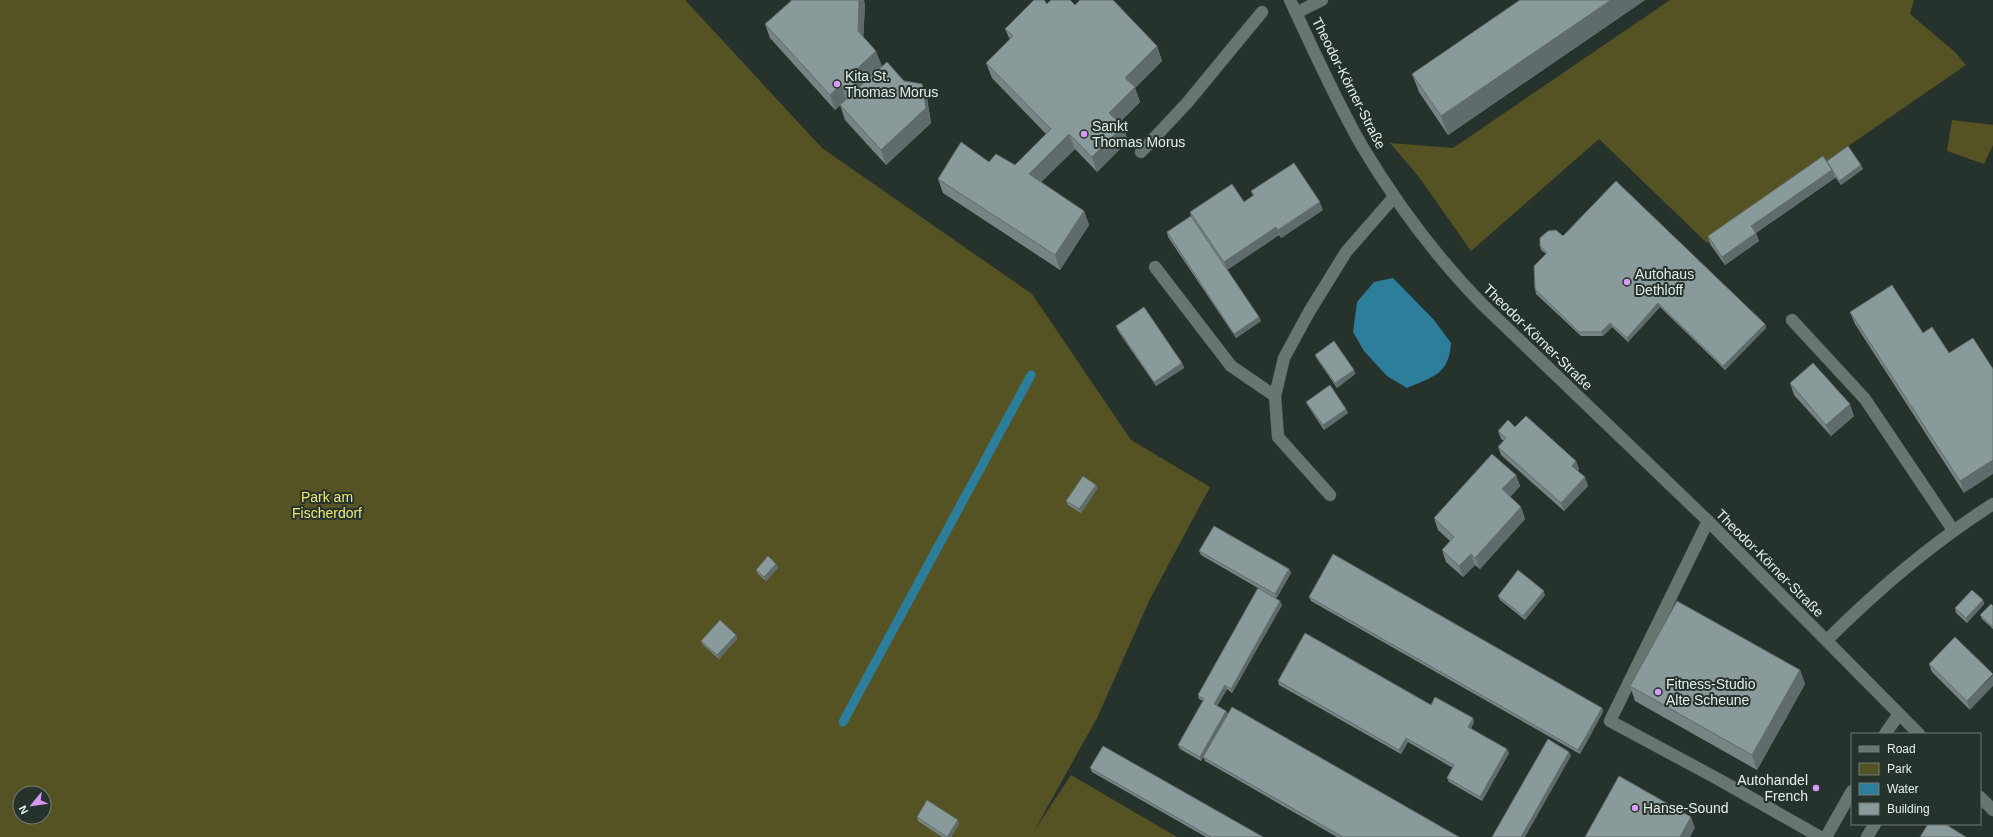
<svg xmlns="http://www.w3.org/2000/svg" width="1993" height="837" viewBox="0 0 1993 837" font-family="Arial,sans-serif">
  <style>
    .green { fill: #555224; fill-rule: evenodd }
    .water { fill: #2c7e9b }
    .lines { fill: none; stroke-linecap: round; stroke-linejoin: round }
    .stream { stroke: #2c7e9b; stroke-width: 9 }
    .lane-casing { stroke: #424d48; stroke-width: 13 }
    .street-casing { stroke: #424d48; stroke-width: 13 }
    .lane { stroke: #687670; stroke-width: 12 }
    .street { stroke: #687670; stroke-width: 12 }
    .wall { fill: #768484 }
    .shaded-wall { fill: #606c6c }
    .building { fill: #899a9a; stroke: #606c6c }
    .poi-dot { fill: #d99af7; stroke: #26322c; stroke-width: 1.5 }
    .labels { text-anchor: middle; stroke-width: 4; stroke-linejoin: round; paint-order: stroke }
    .poi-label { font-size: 14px; fill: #e6eeea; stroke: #26322c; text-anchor: start }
    .street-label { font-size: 14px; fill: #e6eeea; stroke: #26322c }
    .park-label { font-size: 14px; fill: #f0ea73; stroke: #26322c }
  </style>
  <rect width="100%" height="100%" fill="#26322c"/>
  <g class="green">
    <path d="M0,0H685L822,148L1032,294L1131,440L1210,487L1149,601L1097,718L1034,831L1071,775L1177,837H0ZM20,793H44V817H20Z"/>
    <polygon points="1670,0 1914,0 1910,14 1955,52 1966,65 1707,243 1599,139 1471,251 1419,177 1390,143 1453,148"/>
    <polygon points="1952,120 1993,125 1993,145 1984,164 1947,151"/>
  </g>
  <path class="water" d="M1393,278L1434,320L1451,343C1449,375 1432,377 1407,388L1387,376L1364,351L1353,332L1357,302L1374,282Z"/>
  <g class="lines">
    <polyline class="stream" points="843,722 1031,375"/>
    <defs>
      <g id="lane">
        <polyline points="1141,152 1187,103 1262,12"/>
        <polyline points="1155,267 1231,366 1275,396"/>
        <polyline points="1792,320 1865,399 1953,530"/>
        <polyline points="1330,495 1278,437 1275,396 1284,358 1309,312 1346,252 1394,197"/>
        <polyline points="1708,521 1610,721 1718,779 1820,837"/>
        <polyline points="1885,734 1899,714"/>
        <polyline points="1826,837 1852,791"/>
        <polyline points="1867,837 1875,824"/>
      </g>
      <g id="street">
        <path d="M1290,0C1313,49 1335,99 1362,146C1396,203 1437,258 1483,305L1708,521L1919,734"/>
        <polyline points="1296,13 1322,0"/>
        <path d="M1827,640C1878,589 1932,543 1993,504"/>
        <polyline points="1980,797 1993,810"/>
      </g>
    </defs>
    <use href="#lane" class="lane-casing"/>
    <use href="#street" class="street-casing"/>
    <use href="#lane" class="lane"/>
    <use href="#street" class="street"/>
  </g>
  <g class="wall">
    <polygon points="1520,0 1645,0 1448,135 1419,92 1412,74"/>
    <polygon points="865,4 863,38 882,66 858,88 904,81 922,84 927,98 931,123 886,165 845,120 840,105 847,99 835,110 770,38 765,24"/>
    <polygon points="1047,4 1075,5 1157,46 1162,61 1135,88 1140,102 1119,123 1123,126 1128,141 1097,172 1075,149 1041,182 1084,211 1089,225 1060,270 943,193 938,179 989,162 1015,165 1046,134 992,78 986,63 1010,40 1005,29"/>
    <polygon points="1827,161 1861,165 1863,169 1841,185 1835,177 1835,178 1756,233 1759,241 1725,265 1710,244 1708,236"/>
    <polygon points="1251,191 1323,210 1281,238 1279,235 1227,270 1259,317 1261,321 1236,338 1168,237 1167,232 1191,216 1190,212 1244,202 1253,196"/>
    <polygon points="1563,236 1765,324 1766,328 1725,370 1660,307 1628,342 1612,327 1603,336 1581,336 1536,294 1535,289 1546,254 1541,250 1540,246"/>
    <polygon points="1850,312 1923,333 1949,353 1964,493 1855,324"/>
    <polygon points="1116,326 1182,363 1184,368 1156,386 1118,331"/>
    <polygon points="1315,355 1354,370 1355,374 1337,388 1317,359"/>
    <polygon points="1790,383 1854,416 1831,436 1794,395"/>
    <polygon points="1306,402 1346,409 1348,413 1324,430 1308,406"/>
    <polygon points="1515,427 1576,461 1579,469 1577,471 1588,486 1564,511 1501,455 1498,447 1504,441 1501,439 1498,431"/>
    <polygon points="1516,475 1520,486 1510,497 1521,507 1525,519 1480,569 1475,565 1463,577 1446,562 1442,550 1450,541 1438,530 1434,518"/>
    <polygon points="1096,485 1097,489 1081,513 1068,505 1066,501"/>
    <polygon points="1199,551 1289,569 1291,573 1276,599 1282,605 1232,693 1227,689 1217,706 1226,711 1228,714 1459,837 1337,837 1205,761 1203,757 1201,761 1180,749 1178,745 1203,701 1199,699 1198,695 1258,588 1201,555"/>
    <polygon points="776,564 778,568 766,581 758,574 756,570"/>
    <polygon points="1545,595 1525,620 1500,600 1498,596"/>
    <polygon points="1309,597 1602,708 1603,712 1580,754 1311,601"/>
    <polygon points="1983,600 1984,604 1967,623 1956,613 1955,608"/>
    <polygon points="1993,606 1993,629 1982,619 1980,615"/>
    <polygon points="736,635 737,639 719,659 703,645 701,641"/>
    <polygon points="1955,637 1970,710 1932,672 1929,664"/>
    <polygon points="1800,670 1805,684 1757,770 1635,701 1630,686"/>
    <polygon points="1278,681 1431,705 1473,718 1474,722 1471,728 1509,753 1482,801 1449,782 1447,778 1453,768 1408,742 1401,754 1279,685"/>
    <polygon points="1090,768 1263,837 1206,837 1092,772"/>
    <polygon points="917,817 959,824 951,837 942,837 918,821"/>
  </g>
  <g class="shaded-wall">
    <polygon points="859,0 864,0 865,4 863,46 858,31"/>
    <polygon points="1611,0 1645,0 1448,135 1441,116"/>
    <polygon points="1157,46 1162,61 1135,88 1140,102 1115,127 1109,113 1125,78"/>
    <polygon points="876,51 882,66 853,92 848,77"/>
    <polygon points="841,84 846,99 835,110 830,95"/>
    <polygon points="922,84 927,98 931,123 886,165 881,150"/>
    <polygon points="1123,126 1128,141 1097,172 1092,157"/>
    <polygon points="1069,134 1075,149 1034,189 1029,174"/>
    <polygon points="1861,165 1863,169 1841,185 1839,181"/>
    <polygon points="1832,170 1835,178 1754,234 1751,226"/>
    <polygon points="1320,202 1323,210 1281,238 1278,230"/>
    <polygon points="1084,211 1089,225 1060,270 1055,255"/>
    <polygon points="1276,227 1279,235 1227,270 1224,262"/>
    <polygon points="1756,233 1759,241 1725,265 1722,257"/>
    <polygon points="1658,303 1660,307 1628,342 1627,338"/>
    <polygon points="1259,317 1261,321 1236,338 1234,334"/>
    <polygon points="1610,323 1612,327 1603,336 1601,332"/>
    <polygon points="1765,324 1766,328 1725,370 1723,366"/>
    <polygon points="1182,363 1184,368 1156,386 1154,382"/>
    <polygon points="1354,370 1355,374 1337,388 1335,383"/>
    <polygon points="1850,404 1854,416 1831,436 1826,425"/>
    <polygon points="1346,409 1348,413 1324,430 1323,425"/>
    <polygon points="1993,460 1993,474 1964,493 1960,481"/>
    <polygon points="1576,461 1579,469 1575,474 1572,466"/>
    <polygon points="1516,475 1520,486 1506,501 1502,489"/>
    <polygon points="1585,477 1588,486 1564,511 1561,503"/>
    <polygon points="1096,485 1097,489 1081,513 1079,509"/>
    <polygon points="1521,507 1525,519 1480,569 1475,558"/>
    <polygon points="1471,554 1475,565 1463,577 1459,566"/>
    <polygon points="776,564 778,568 766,581 764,577"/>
    <polygon points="1289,569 1291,573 1276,599 1275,594"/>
    <polygon points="1544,591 1545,595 1525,620 1523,616"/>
    <polygon points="1983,600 1984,604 1967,623 1966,618"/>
    <polygon points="1280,601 1282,605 1232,693 1231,689"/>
    <polygon points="736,635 737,639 719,659 717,655"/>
    <polygon points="1800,670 1805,684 1757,770 1752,755"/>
    <polygon points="1993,675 1993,686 1970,710 1967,701"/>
    <polygon points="1225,685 1227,689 1216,708 1214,704"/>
    <polygon points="1602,708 1603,712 1580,754 1578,750"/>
    <polygon points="1226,711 1228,715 1201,761 1200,757"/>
    <polygon points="1473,718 1474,722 1470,731 1468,727"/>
    <polygon points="1406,738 1408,742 1401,754 1399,750"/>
    <polygon points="1507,749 1509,753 1482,801 1480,797"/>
    <polygon points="1569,752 1571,756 1525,837 1521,837"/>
    <polygon points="1691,817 1695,828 1690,837 1680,837"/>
    <polygon points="958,820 959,824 951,837 947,837"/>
  </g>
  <g class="building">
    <polygon points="791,0 859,0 858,31 876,51 848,77 858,88 887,62 904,81 922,84 926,108 881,150 840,105 851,95 841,84 830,95 765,24 791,1"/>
    <polygon points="1034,0 1044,0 1047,4 1051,0 1070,0 1075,5 1080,0 1113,0 1157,46 1125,78 1135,87 1109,113 1123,126 1092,157 1069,134 1029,174 1084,211 1055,255 938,179 961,142 989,162 996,154 1015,165 1051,129 986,63 1013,36 1005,29"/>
    <polygon points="1520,0 1611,0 1441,116 1412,74"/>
    <polygon points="1848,146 1861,165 1839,181 1827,161"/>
    <polygon points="1823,156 1832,170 1751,226 1756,233 1722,257 1708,236"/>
    <polygon points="1294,163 1320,202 1278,230 1276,227 1224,262 1190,212 1232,184 1244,202 1254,195 1251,191"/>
    <polygon points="1616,181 1765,324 1723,366 1658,303 1627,338 1610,323 1601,332 1579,332 1535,289 1534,266 1547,253 1540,246 1540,238 1548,231 1556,230 1563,236"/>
    <polygon points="1191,216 1259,317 1234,334 1167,232"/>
    <polygon points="1892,285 1923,333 1932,327 1949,353 1973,338 1993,369 1993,460 1960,481 1850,312"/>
    <polygon points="1144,307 1182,363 1154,382 1116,326"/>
    <polygon points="1334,341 1354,370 1335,383 1315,355"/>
    <polygon points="1813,363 1850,404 1826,425 1790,383"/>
    <polygon points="1330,385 1346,409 1323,425 1306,402"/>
    <polygon points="1526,416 1576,461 1572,466 1585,477 1561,503 1498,447 1506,438 1498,431 1508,420 1515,427"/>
    <polygon points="1492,454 1516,475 1502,489 1521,507 1475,558 1471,554 1459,566 1442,550 1454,537 1434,518"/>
    <polygon points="1083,476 1096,485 1079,509 1066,501"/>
    <polygon points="1214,526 1289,569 1275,594 1199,551"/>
    <polygon points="1333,554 1602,708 1578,750 1309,597"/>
    <polygon points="768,556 776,564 764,577 756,570"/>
    <polygon points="1518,570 1544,591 1523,616 1498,596"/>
    <polygon points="1258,588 1280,601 1231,689 1225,685 1214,704 1226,711 1200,757 1178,745 1204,699 1198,695"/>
    <polygon points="1972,590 1983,600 1966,618 1955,608"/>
    <polygon points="1677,601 1800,670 1752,755 1630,686"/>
    <polygon points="1991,604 1993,606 1993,627 1980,615"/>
    <polygon points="720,620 736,635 717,655 701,641"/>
    <polygon points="1305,633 1431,705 1435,697 1473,718 1468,727 1507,749 1480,797 1447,778 1454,765 1406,738 1399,750 1278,681"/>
    <polygon points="1955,637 1993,674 1967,701 1929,664"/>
    <polygon points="1232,707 1459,837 1343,837 1203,757"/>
    <polygon points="1548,739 1569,752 1521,837 1492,837"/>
    <polygon points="1103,746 1263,837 1211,837 1090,768"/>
    <polygon points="1619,776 1691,817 1680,837 1585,837"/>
    <polygon points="927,800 958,820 947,837 917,817"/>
    <polygon points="1928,824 1945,824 1966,837 1920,837"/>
  </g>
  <g class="poi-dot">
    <circle cx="837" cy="84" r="4"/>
    <circle cx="1084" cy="134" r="4"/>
    <circle cx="1627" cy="282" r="4"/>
    <circle cx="1658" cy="692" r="4"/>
    <circle cx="1816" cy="788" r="4"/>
    <circle cx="1635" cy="808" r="4"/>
  </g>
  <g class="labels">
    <g class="poi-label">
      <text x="845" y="81">Kita St.<tspan x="845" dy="16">Thomas Morus</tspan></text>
      <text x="1092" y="131">Sankt<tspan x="1092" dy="16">Thomas Morus</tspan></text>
      <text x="1635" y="279">Autohaus<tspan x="1635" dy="16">Dethloff</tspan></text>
      <text x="1666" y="689">Fitness-Studio<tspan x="1666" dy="16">Alte Scheune</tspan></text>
      <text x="1808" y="785" text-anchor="end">Autohandel<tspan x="1808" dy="16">French</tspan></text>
      <text x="1643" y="813">Hanse-Sound</text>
    </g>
    <g class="street-label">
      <text transform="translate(1349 83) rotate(63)" y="5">Theodor-Körner-Straße</text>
      <text transform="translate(1538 337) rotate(44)" y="5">Theodor-Körner-Straße</text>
      <text transform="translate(1770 563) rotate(45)" y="5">Theodor-Körner-Straße</text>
    </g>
    <g class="park-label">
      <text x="327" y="502">Park am<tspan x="327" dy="16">Fischerdorf</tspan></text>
    </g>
  </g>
  <rect x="1851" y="733" width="130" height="92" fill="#26322c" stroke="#737d78"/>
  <rect x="1859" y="746" width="20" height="6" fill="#687670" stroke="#737d78"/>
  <text x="1887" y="753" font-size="12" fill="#e6eeea">Road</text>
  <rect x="1859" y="763" width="20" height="12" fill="#555224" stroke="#737d78"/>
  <text x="1887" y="773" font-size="12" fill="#e6eeea">Park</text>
  <rect x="1859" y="783" width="20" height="12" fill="#2c7e9b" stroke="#737d78"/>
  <text x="1887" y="793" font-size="12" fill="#e6eeea">Water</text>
  <rect x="1859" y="803" width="20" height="12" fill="#899a9a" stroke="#737d78"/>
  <text x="1887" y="813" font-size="12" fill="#e6eeea">Building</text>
  <g transform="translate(32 805) rotate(241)"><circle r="19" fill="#26322c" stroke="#737d78"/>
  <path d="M0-3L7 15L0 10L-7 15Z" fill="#d99af7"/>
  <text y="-6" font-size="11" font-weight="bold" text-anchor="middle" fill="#e6eeea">N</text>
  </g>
</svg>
